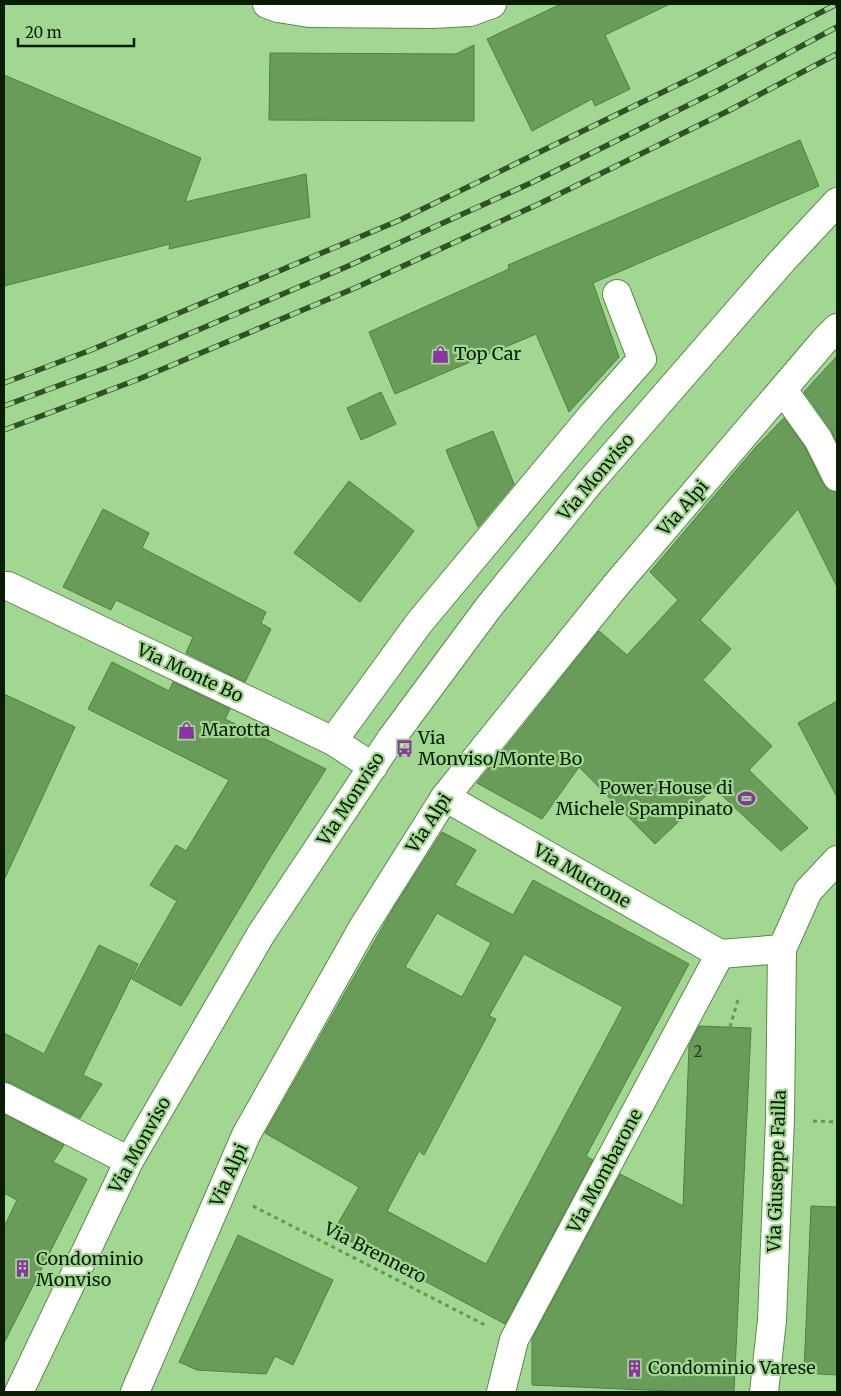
<svg xmlns="http://www.w3.org/2000/svg" width="841" height="1396" viewBox="0 0 841 1396" font-family="Merriweather,serif">
  <style>
    .building { fill: #6a9c59; stroke: #4f803e; fill-rule: evenodd }
    .lines { fill: none; stroke-linecap: round; stroke-linejoin: round }
    .minor-casing { stroke: #598b49; stroke-width: 30 }
    .path { stroke: #69925c; stroke-width: 3; stroke-dasharray: 4 4; stroke-linecap: butt }
    .minor { stroke: #fff; stroke-width: 28 }
    .rail-casing { stroke: #324f29; stroke-width: 5.5 }
    .rail { stroke: #a2d791; stroke-width: 4; stroke-dasharray: 11; stroke-linecap: butt }
    .labels { text-anchor: middle; stroke-width: 4.5; stroke-linejoin: round; paint-order: stroke }
    .number-label { font-size: 15px; fill: #213d18 }
    .poi-label { font-size: 18px; fill: #091d03; stroke: #a2d791; text-anchor: start }
    .street-label { font-size: 18px; fill: #091d03; stroke: #a2d791 }
  </style>
  <rect width="100%" height="100%" fill="#a2d791"/>
  <g class="building">
    <polygon points="561,4 670,4 605,35 630,89 595,106 592,99 532,131 487,39"/>
    <polygon points="474,45 474,121 269,120 270,53 456,54"/>
    <polygon points="4,75 201,158 185,202 306,174 310,217 169,249 170,244 4,286"/>
    <polygon points="800,140 819,186 593,283 619,357 569,412 536,334 395,394 369,332 509,269 508,265"/>
    <polygon points="837,356 837,443 831,430 804,392"/>
    <polygon points="381,392 396,424 361,440 347,408"/>
    <polygon points="784,418 805,447 823,484 829,490 837,492 837,587 798,509 700,620 731,649 703,680 772,746 749,770 808,828 781,851 714,788 655,844 579,767 542,819 477,783 599,631 627,655 678,600 650,572 755,448"/>
    <polygon points="493,431 514,484 478,527 446,450"/>
    <polygon points="349,481 414,531 360,602 294,553"/>
    <polygon points="103,509 149,533 142,548 266,612 261,623 271,629 245,682 186,653 193,637 116,600 111,610 63,587"/>
    <polygon points="112,662 169,691 173,682 230,709 225,719 326,769 269,859 181,1006 132,979 177,901 150,885 176,845 186,851 229,780 88,709"/>
    <polygon points="4,694 75,727 4,880"/>
    <polygon points="837,701 837,797 798,723"/>
    <path d="M442,832L476,850L455,885L513,915L533,880L689,964L586,1156L593,1160L505,1324L333,1232L359,1187L265,1133L393,909ZM437,913L491,943L462,997L405,967ZM524,954L623,1007L486,1264L387,1211L419,1151L424,1155L496,1019L489,1016Z"/>
    <polygon points="99,945 138,964 83,1075 102,1084 80,1118 11,1083 4,1081 4,1033 44,1054"/>
    <polygon points="699,1026 751,1028 734,1392 691,1392 532,1385 532,1339 620,1174 683,1206 689,1046"/>
    <polygon points="4,1114 64,1145 53,1162 87,1179 4,1343 4,1227 17,1200 4,1193"/>
    <polygon points="811,1206 837,1207 837,1375 804,1373"/>
    <polygon points="238,1235 333,1280 293,1365 275,1356 266,1374 197,1370 179,1362"/>
  </g>
  <g class="lines">
    <defs>
      <g id="minor">
        <polyline points="267,4 278,8 309,13 432,14 470,12 492,4"/>
        <polyline points="783,390 818,439 837,477"/>
        <polyline points="4,586 8,586 333,741 373,767"/>
        <polyline points="333,741 419,623 594,413 642,359 617,294"/>
        <polyline points="445,797 720,954"/>
        <polyline points="720,954 782,949"/>
        <polyline points="4,1097 129,1161"/>
        <polyline points="19,1392 129,1161 261,934 391,739 488,608 590,482 782,261 837,202"/>
        <polyline points="135,1392 246,1135 362,929 445,797 616,585 824,341 837,328"/>
        <polyline points="501,1392 514,1340 720,954"/>
        <polyline points="764,1392 772,1320 780,1119 782,949 808,891 837,860"/>
      </g>
    </defs>
    <use href="#minor" class="minor-casing"/>
    <g class="path">
      <polyline points="730,1027 739,996"/>
      <polyline points="813,1121 837,1122"/>
      <polyline points="253,1206 485,1325"/>
    </g>
    <use href="#minor" class="minor"/>
    <defs>
      <g id="rail">
        <polyline points="4,383 91,350 400,220 702,73 837,4"/>
        <polyline points="4,406 130,359 346,267 533,182 721,89 837,27"/>
        <polyline points="4,430 139,379 355,288 543,202 728,111 837,54"/>
      </g>
    </defs>
    <use href="#rail" class="rail-casing"/>
    <use href="#rail" class="rail"/>
  </g>
  <defs>
    <symbol id="shop-bare" viewBox="-9 -9 18 18"><path d="M-5-2.5h2.3a2.7 3.5 0 0 1 5.4 0H5L5.5 6h-11ZM-1.5-2.5h3a1.5 2.3 0 0 0-3 0Z" fill="#8b35a3" stroke="#a2d791" stroke-width="2.5" paint-order="stroke"/></symbol>
    <symbol id="bus-bare" viewBox="-9 -9 18 18"><path d="M-5-6H5V4H4V6H2V4H-2V6H-4V4H-5ZM-3.5-4V0h7V-4ZM-3.5 1.2v1.5H-2V1.2ZM2 1.2v1.5H3.5V1.2Z" fill="#8b35a3" stroke="#a2d791" stroke-width="2.5" paint-order="stroke"/></symbol>
    <symbol id="stadium-bare" viewBox="-9 -9 18 18"><path d="M0-5a6.5 5 0 1 0 0 10a6.5 5 0 1 0 0-10ZM-3.5-1.8h7v3.6h-7Z" fill="#8b35a3" stroke="#a2d791" stroke-width="2.5" paint-order="stroke"/></symbol>
    <symbol id="building-bare" viewBox="-9 -9 18 18"><path d="M-4-6H4V6H1V3H-1V6H-4ZM-2.5-4.3h1.7v1.8h-1.7ZM.8-4.3h1.7v1.8H.8ZM-2.5-1h1.7V.8h-1.7ZM.8-1h1.7V.8H.8Z" fill="#8b35a3" stroke="#a2d791" stroke-width="2.5" paint-order="stroke"/></symbol>
  </defs>
  <g fill-rule="evenodd">
    <use href="#shop-bare" x="428" y="342" width="25" height="25"/>
    <use href="#shop-bare" x="174" y="718" width="25" height="25"/>
    <use href="#bus-bare" x="392" y="736" width="25" height="25"/>
    <use href="#stadium-bare" x="734" y="786" width="25" height="25"/>
    <use href="#building-bare" x="10" y="1256" width="25" height="25"/>
    <use href="#building-bare" x="622" y="1356" width="25" height="25"/>
  </g>
  <g class="labels">
    <g class="number-label">
      <text x="698" y="1057">2</text>
    </g>
    <g class="poi-label">
      <text x="454" y="360">Top Car</text>
      <text x="201" y="736">Marotta</text>
      <text x="418" y="744">Via<tspan x="418" dy="21">Monviso/Monte Bo</tspan></text>
      <text x="733" y="794" text-anchor="end">Power House di<tspan x="733" dy="21">Michele Spampinato</tspan></text>
      <text x="36" y="1265">Condominio<tspan x="36" dy="21">Monviso</tspan></text>
      <text x="648" y="1374">Condominio Varese</text>
    </g>
    <g class="street-label">
      <text transform="translate(596 477) rotate(-50)" y="6">Via Monviso</text>
      <text transform="translate(683 508) rotate(-49)" y="6">Via Alpi</text>
      <text transform="translate(190 673) rotate(25)" y="6">Via Monte Bo</text>
      <text transform="translate(351 799) rotate(-57)" y="6">Via Monviso</text>
      <text transform="translate(429 823) rotate(-57)" y="6">Via Alpi</text>
      <text transform="translate(582 876) rotate(30)" y="6">Via Mucrone</text>
      <text transform="translate(140 1145) rotate(-61)" y="6">Via Monviso</text>
      <text transform="translate(605 1171) rotate(-62)" y="6">Via Mombarone</text>
      <text transform="translate(777 1171) rotate(-88)" y="6">Via Giuseppe Failla</text>
      <text transform="translate(229 1175) rotate(-66)" y="6">Via Alpi</text>
      <text transform="translate(375 1253) rotate(27)" y="6">Via Brennero</text>
    </g>
  </g>
  <rect width="841" height="1396" fill="none" stroke="#091d03" stroke-width="10"/>
  <path d="M18 38v8h116v-8" fill="none" stroke="#091d03" stroke-width="2.5"/>
  <text x="25" y="38" font-size="15" fill="#091d03" stroke="#a2d791" stroke-width="4" paint-order="stroke">20 m</text>
</svg>
